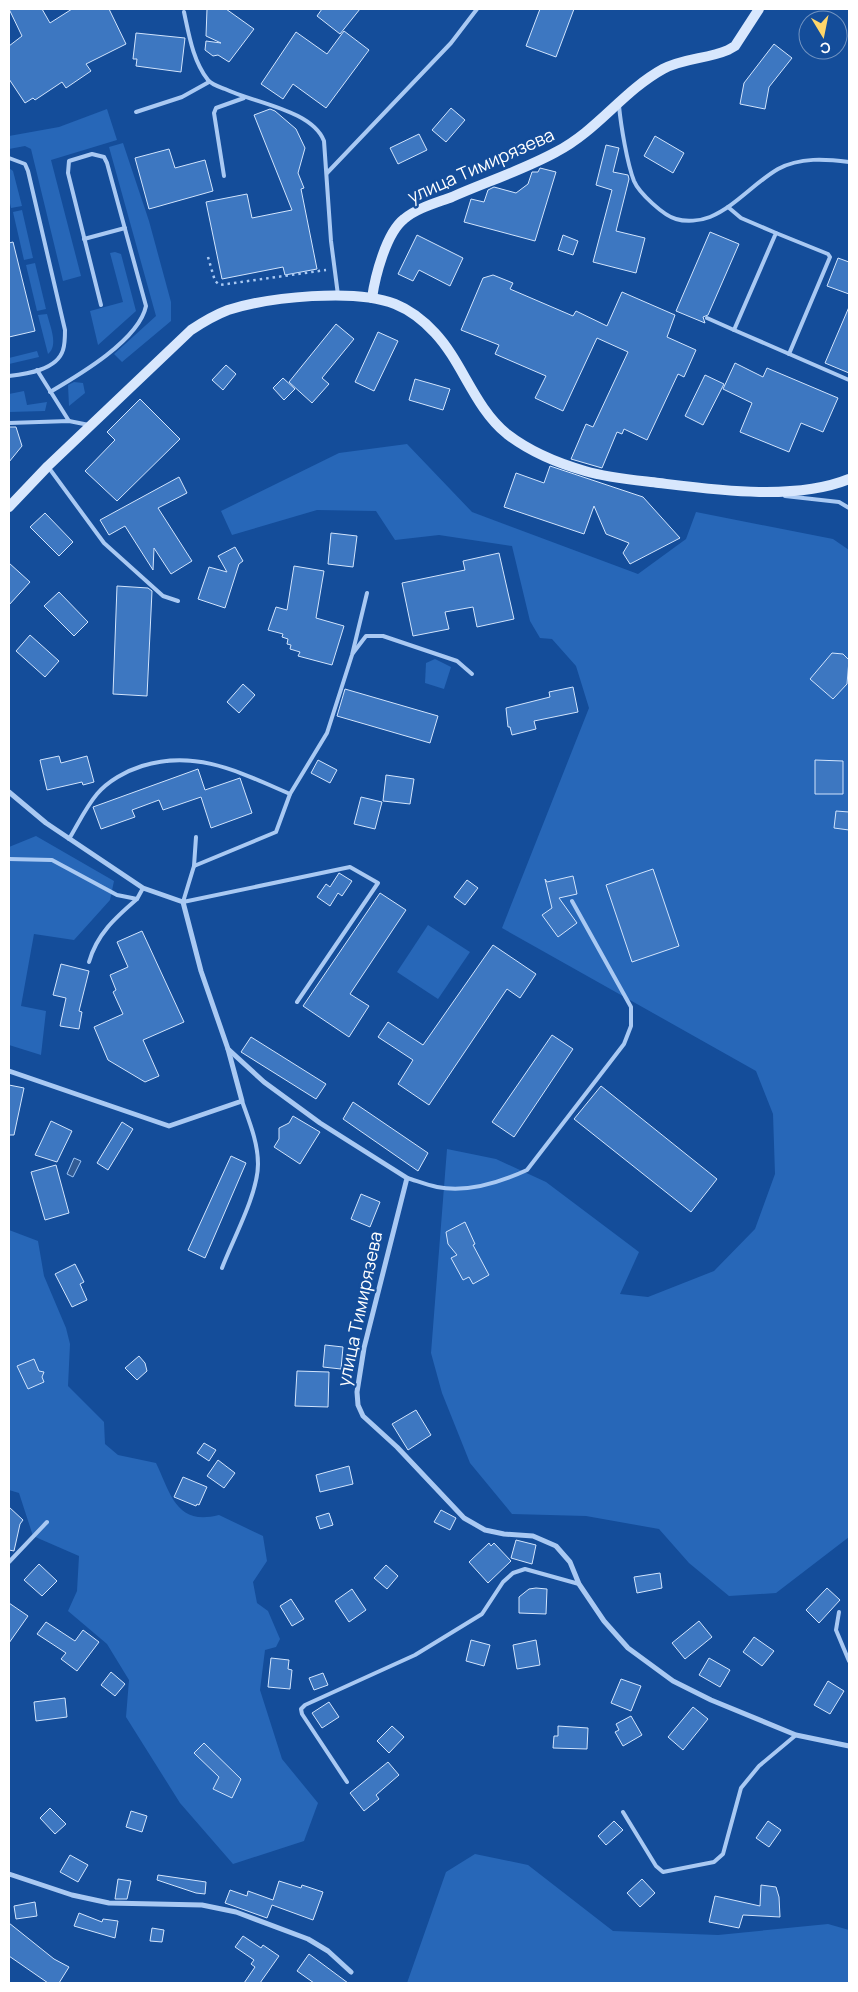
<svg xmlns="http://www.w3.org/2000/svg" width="858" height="1992" viewBox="0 0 858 1992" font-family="Manrope,sans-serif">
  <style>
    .green { fill: #2767b8 }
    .water { fill: #325b94; stroke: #9bc4f6 }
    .building { fill: #3d77c1; stroke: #d1e4fd }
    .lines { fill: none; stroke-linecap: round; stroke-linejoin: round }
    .path { stroke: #a9c9f3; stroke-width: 2.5; stroke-dasharray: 2.5 4; stroke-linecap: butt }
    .lane { stroke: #a9c9f3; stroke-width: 4 }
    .street { stroke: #a9c9f3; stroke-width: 5 }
    .secondary { stroke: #d8e7fd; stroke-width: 10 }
    .labels { text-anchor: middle; stroke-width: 4.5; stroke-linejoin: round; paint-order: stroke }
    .street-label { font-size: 18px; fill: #fff; stroke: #144d9a }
  </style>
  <rect width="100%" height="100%" fill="#144d9a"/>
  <g class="green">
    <polygon points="107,109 117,140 51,160 81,276 63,281 31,149 25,146 9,149 9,136 59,127"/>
    <polygon points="123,143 149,221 171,302 171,321 122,362 114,354 156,316 109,147"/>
    <polygon points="9,168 13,171 22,206 11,208 9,199"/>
    <polygon points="22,210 33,258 24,260 13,212"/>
    <polygon points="115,252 121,254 136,311 98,345 90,311 123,302 110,253"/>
    <polygon points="35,263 46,309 37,311 26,265"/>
    <path d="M47,314C50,326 59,346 48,354L38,315Z"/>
    <polygon points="37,351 39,357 9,364 9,358"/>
    <polygon points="74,382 83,383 85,393 69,406 68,385"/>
    <polygon points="24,391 27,405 47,402 45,411 9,412 9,394"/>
    <polygon points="407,444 472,512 638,574 686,539 696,512 833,539 849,550 849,1537 776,1593 729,1596 689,1563 659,1529 586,1516 512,1514 470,1463 442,1393 431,1353 447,1149 496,1159 546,1182 639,1252 620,1294 648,1297 714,1271 755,1229 775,1174 773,1114 756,1071 502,928 589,708 576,666 552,639 540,638 530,621 512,546 439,535 395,540 376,511 317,510 232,535 221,511 339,453"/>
    <polygon points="435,659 451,667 444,689 425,683 426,663"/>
    <polygon points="36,836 114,881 110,900 74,940 34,934 21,1006 46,1011 41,1055 9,1045 9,847"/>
    <polygon points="428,925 470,952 438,999 397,972"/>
    <path d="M9,1230L38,1241L44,1276L66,1328L70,1344L68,1386L104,1422L105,1444L118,1455L156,1463C171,1494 176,1526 219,1515L263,1536L267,1561L253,1582L257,1603L268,1611L280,1639L276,1647L265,1650L260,1690L282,1759L318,1803L304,1841L233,1864L180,1803L126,1717L129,1680L107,1644L68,1611L77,1591L79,1556L33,1536L19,1493L9,1490Z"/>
    <polygon points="475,1854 528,1865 613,1931 718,1935 828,1924 849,1930 849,1983 407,1983 446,1872"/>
  </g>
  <polygon class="water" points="74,1158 81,1161 73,1177 67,1174"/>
  <g class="building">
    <polygon points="9,9 42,9 50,23 72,9 109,9 126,44 86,64 91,71 66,88 62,82 35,100 33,98 25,103 9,79 9,46 22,36"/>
    <polygon points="207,9 226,9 254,29 229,62 218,55 213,56 205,50 206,41 221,43 206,36"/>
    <polygon points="322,9 360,9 340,34 317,16"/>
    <polygon points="540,9 574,9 556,57 526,46"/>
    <polygon points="344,31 369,50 326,108 293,84 283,99 261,84 296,32 327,54"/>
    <polygon points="136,33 185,38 181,72 136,66 137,59 133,59"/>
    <polygon points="774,44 792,58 769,87 765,109 740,104 744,83"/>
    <polygon points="451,108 465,120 446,142 432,130"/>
    <polygon points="270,109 275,111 296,129 305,148 298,173 304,188 301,189 317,269 285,275 283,267 222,279 206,202 247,194 252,218 292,210 254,115"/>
    <polygon points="419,134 427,150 398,164 390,148"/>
    <polygon points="655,136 684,153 673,173 644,156"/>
    <polygon points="606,145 619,148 613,172 628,175 629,179 616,231 645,238 636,273 593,262 612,190 596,185"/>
    <polygon points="169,149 175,168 205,160 213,191 149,209 135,158"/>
    <polygon points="540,168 556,172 535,241 464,222 471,199 484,202 488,190 494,187 516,193 528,184 532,172 538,172"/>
    <polygon points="710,232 739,244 708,315 703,317 705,323 676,311"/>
    <polygon points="417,235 463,258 450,286 419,270 413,281 398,274"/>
    <polygon points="563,235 578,241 573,255 558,250"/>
    <polygon points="13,242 35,331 9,337 9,243"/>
    <polygon points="838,258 849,262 849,294 827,286"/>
    <polygon points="493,275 513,283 510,289 573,316 576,311 607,326 622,292 675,315 667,337 696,350 684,377 678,374 647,440 624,429 622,434 617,432 602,468 571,459 586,424 593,427 628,352 597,338 563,411 535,398 546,376 495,354 499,345 461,330 483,278"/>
    <polygon points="849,307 849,373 825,363"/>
    <polygon points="336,324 354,339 322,378 329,384 312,403 289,382"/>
    <polygon points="378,332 398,341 374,391 355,382"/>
    <polygon points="735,363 763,377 767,368 838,398 823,432 801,423 789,452 740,432 752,403 723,389"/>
    <polygon points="226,365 236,374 223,390 212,380"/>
    <polygon points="705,375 724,384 703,425 685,416"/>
    <polygon points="283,378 295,389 284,400 273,388"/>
    <polygon points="415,379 450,389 443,410 409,400"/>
    <polygon points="140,399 180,439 117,501 85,471 115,440 107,432"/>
    <polygon points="9,427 16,427 22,446 9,462"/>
    <polygon points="550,466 643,497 680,538 630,564 623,553 629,543 606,534 594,506 584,534 504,507 516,473 544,483"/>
    <polygon points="179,477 187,493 158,508 192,561 171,574 154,548 153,570 125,526 109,535 100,520"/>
    <polygon points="45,513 73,542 59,556 30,527"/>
    <polygon points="331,533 357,536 353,567 328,564"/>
    <polygon points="235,547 243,561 239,564 225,608 198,599 209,567 227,572 218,556"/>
    <polygon points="499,553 514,619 477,627 473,607 445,612 449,629 413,636 402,583 465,570 463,561"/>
    <polygon points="9,563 30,582 9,605"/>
    <polygon points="294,566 324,571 316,618 344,626 332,665 298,656 300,652 290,649 291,645 287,644 288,639 282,637 283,634 268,630 276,607 287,610"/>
    <polygon points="117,586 148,588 152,591 147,696 113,694"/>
    <polygon points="59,592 88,622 74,636 44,606"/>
    <polygon points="30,635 59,661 45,677 16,651"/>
    <polygon points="832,653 843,654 849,660 847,684 833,699 810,679"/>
    <polygon points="243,684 255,695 239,713 227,702"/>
    <polygon points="573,687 578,712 534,721 536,729 512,735 510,727 508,727 506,708 550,697 549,692"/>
    <polygon points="345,689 438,716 430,743 337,716"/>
    <polygon points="59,756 61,763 87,756 94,782 83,785 82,782 47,790 40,760"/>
    <polygon points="318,760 337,770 330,783 311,773"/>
    <polygon points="815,760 843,761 843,794 815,794"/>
    <polygon points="198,769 205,790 240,778 252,813 211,828 201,797 163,810 159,800 132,810 135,817 101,829 93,807"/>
    <polygon points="386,775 414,779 410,804 383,801"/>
    <polygon points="361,797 382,802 375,829 354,824"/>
    <polygon points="836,811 849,812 849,830 834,828"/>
    <polygon points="653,869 679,946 632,962 606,885"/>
    <polygon points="339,873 352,881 342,896 338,893 330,906 317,897 326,884 330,887"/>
    <polygon points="573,876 577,894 559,898 577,923 558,937 542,915 552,908 545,879 547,882"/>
    <polygon points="467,880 478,888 465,905 454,897"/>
    <polygon points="380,893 406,910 350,994 369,1006 349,1037 303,1006"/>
    <polygon points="142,931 184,1022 143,1040 159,1076 145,1082 108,1060 94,1027 123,1014 113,992 116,990 110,975 128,967 117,942"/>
    <polygon points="493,945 536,974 520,998 507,989 429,1105 398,1084 413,1060 378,1037 388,1022 423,1045"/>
    <polygon points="61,964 89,971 79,1011 82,1012 79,1029 60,1026 66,998 53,995"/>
    <polygon points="552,1035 573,1049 514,1137 492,1122"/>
    <polygon points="251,1037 326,1084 316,1099 241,1052"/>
    <polygon points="9,1085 24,1088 14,1135 9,1135"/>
    <polygon points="601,1086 717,1179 691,1212 574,1119"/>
    <polygon points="353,1102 428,1153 418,1171 343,1119"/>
    <polygon points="293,1116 320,1132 300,1164 274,1147 279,1139 279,1128 289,1123"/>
    <polygon points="51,1121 72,1131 57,1162 35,1155"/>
    <polygon points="122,1122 133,1129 108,1170 97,1163"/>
    <polygon points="231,1156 246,1163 205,1258 188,1250"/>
    <polygon points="56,1165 69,1213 45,1220 31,1172"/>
    <polygon points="361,1194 380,1202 370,1227 351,1219"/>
    <polygon points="465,1222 475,1244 473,1245 489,1275 473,1284 469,1277 463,1280 451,1258 457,1255 448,1244 446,1232"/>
    <polygon points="75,1264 84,1282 80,1284 87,1300 72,1307 55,1274"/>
    <polygon points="325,1345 343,1347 341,1369 323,1367"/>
    <polygon points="139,1356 145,1363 147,1371 137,1380 125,1368"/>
    <polygon points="34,1359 39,1371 44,1372 42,1377 44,1382 28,1389 17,1366"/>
    <polygon points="297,1371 329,1372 328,1407 295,1406"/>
    <polygon points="416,1410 431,1435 408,1450 392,1424"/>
    <polygon points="204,1443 216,1450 209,1461 197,1453"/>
    <polygon points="218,1460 235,1473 224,1488 207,1476"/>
    <polygon points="349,1466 353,1484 320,1492 316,1475"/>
    <polygon points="183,1477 207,1487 199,1505 197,1504 196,1506 174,1497"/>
    <polygon points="9,1507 23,1520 20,1524 14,1551 9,1550"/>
    <polygon points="441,1510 456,1518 450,1530 434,1522"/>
    <polygon points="329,1513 333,1525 320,1529 316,1517"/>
    <polygon points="516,1540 536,1545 532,1564 511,1558"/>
    <polygon points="489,1543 491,1546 494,1543 511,1561 488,1583 469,1562"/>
    <polygon points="39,1564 57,1581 42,1596 24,1580"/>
    <polygon points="386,1565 398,1576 387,1589 374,1578"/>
    <polygon points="660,1573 662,1588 637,1593 634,1577"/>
    <polygon points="536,1588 547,1589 546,1614 519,1613 519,1597 529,1589"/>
    <polygon points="827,1588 840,1600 819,1623 806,1610"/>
    <polygon points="352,1589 366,1610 349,1622 335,1601"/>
    <polygon points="291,1599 304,1619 292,1626 280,1606"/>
    <polygon points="9,1603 28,1616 9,1643"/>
    <polygon points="699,1621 712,1637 685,1659 672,1643"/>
    <polygon points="46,1622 75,1641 83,1630 99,1642 77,1671 61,1659 66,1653 37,1634"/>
    <polygon points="754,1637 774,1651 762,1666 743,1652"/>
    <polygon points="471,1640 490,1645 484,1666 466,1661"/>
    <polygon points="536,1640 540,1665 517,1669 513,1645"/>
    <polygon points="271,1658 289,1660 288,1669 292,1670 290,1689 268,1687"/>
    <polygon points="709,1658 730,1670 720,1687 699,1675"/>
    <polygon points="111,1672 125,1684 115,1696 101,1685"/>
    <polygon points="323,1673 328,1685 314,1690 309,1678"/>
    <polygon points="621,1679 641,1686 631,1711 611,1703"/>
    <polygon points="828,1681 844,1691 830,1714 814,1705"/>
    <polygon points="65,1698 67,1717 36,1721 34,1702"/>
    <polygon points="329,1702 339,1717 322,1728 312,1713"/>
    <polygon points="693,1707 708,1719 683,1750 668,1737"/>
    <polygon points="631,1716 642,1735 623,1746 615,1732 619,1730 616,1724"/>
    <polygon points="392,1726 404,1737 389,1753 377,1741"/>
    <polygon points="558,1726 588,1728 587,1749 553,1748 554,1736 558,1736"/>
    <polygon points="204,1743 241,1779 232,1798 213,1789 219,1777 194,1753"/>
    <polygon points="388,1762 399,1775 376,1795 379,1799 364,1811 350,1793"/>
    <polygon points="50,1808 66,1824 55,1834 40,1818"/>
    <polygon points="131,1811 147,1816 142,1832 126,1827"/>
    <polygon points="614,1821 623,1830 606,1845 598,1836"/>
    <polygon points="768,1821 781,1830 769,1847 756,1838"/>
    <polygon points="70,1855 88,1865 78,1882 60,1872"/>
    <polygon points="158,1875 206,1882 205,1894 196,1893 157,1880"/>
    <polygon points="118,1879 131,1881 127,1899 115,1899"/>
    <polygon points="642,1879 655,1893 640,1907 627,1893"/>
    <polygon points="279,1881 301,1888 302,1885 323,1892 313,1920 272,1905 267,1918 225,1903 230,1890 247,1896 248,1891 273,1900"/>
    <polygon points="761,1885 776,1887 779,1897 780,1917 743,1915 739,1928 709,1922 715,1896 760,1906"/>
    <polygon points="35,1902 37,1916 16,1919 14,1906"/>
    <polygon points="79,1913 102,1922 103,1919 118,1921 115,1938 74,1926"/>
    <polygon points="9,1923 54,1959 69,1967 59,1983 48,1983 9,1956"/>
    <polygon points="152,1928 164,1930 162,1942 150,1941"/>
    <polygon points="243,1936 261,1948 263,1945 279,1956 260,1983 244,1983 255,1967 251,1964 254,1960 235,1947"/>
    <polygon points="309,1954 348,1983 314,1983 297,1971"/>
  </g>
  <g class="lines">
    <polyline class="path" points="208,257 215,281 220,285 326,270"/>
    <g class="lane">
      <path d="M184,12C189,35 193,61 208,80C212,85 220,87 225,89C254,103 312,110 324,141L331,241L338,295"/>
      <path d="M619,106C621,126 627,163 634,181C639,193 664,216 676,219C686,222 700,221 710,217C736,206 754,183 778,169C800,157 826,159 849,162"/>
      <polyline points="136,112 182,97 209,82"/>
      <path d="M9,158L25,164L28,171L65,330C65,336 65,344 63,350C57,370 26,374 9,376"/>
      <polyline points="327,173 451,43 477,9"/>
      <polyline points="224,176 214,113 216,108 244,98"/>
      <polyline points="776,233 828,254 830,257 789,354"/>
      <polyline points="84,239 125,228"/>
      <polyline points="707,318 734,330 776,233 741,218 728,207"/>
      <polyline points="734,330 849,380"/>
      <polyline points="37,370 69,421"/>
      <path d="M50,392C79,375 139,340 146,306L107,163L104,157L92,154L69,161L68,173L101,305"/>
      <polyline points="9,423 69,421 89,425"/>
      <polyline points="49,468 104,543 163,596 178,601"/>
      <polyline points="785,496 839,502 849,508"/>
      <polyline points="353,653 366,636 383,636 457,661 472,674"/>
      <polyline points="290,794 276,832 194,866 183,902 350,867 378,883 297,1002"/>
      <path d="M69,839C78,824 86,807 97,794C108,781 126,771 142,766C197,749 241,773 290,794L327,733L352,655L367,593"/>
      <polyline points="9,859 52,860 117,895 137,899 143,888"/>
      <polyline points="194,866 196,837"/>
      <path d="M89,962C97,934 115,918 137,899"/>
      <path d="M407,1178C417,1181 427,1185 437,1187C466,1193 501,1182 527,1170L624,1044L631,1026V1007L572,901"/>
      <path d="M222,1268C233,1239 258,1194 258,1164C258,1142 249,1121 242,1101"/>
      <polyline points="9,1562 47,1522"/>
      <polyline points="839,1612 836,1630 849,1661"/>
      <polyline points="347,1782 302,1714 301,1709 305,1705 415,1655 482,1614 503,1582 513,1573 525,1569 579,1584"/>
      <polyline points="623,1812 656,1866 663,1872 714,1862 723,1854 741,1788 759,1766 796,1735"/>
    </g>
    <g class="street">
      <polyline points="9,792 46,823 143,888 183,902 201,971 228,1049 264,1082 320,1123 407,1178 364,1348 357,1392 358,1405 363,1416 397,1447 464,1518 485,1530 504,1534 533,1536 556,1546 570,1562 579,1584 604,1621 628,1648 673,1681 711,1700 796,1735 849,1746"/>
      <polyline points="9,1071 169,1126 242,1101 228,1049"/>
      <polyline points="9,1874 72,1895 109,1903 202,1905 236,1912 308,1939 328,1951 351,1972"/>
    </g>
    <g class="secondary">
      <path d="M372,298C375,277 386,233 404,219C417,208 436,203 452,197C486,182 523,170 556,152C597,131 623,91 663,69C684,58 707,59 728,50L735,46L759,9"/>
      <path d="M9,507L48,466L191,330C203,322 215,315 228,310C269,297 355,288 395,304C410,310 424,321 435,333C463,363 474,407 507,434C529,451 557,463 585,471C609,478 634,480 659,483C716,490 795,501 849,479"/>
    </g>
  </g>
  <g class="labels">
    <g class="street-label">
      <text transform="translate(481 166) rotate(-24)" y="6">улица Тимирязева</text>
      <text transform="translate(360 1309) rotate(-78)" y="6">улица Тимирязева</text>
    </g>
  </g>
  <rect width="858" height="1992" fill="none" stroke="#ffffff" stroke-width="20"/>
  <g transform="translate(823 35) rotate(170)"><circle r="24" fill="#144d9a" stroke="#7294c2"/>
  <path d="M0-4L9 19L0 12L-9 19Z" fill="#ffd66a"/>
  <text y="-8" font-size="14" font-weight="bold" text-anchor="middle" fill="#ffffff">С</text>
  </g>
</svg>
